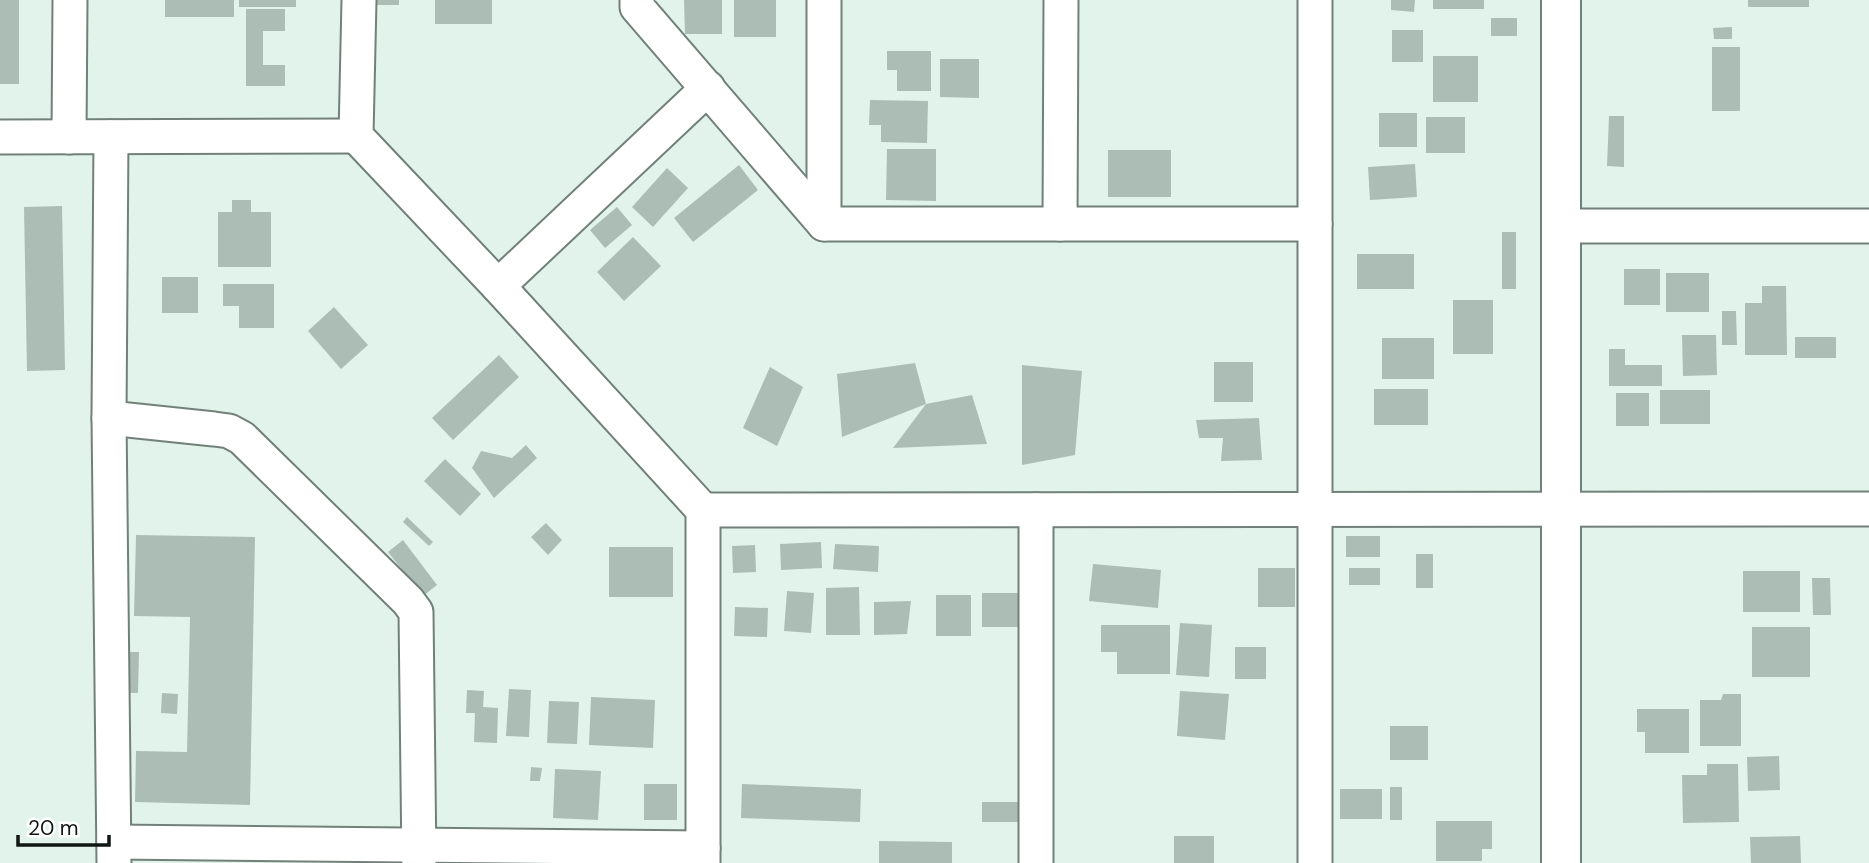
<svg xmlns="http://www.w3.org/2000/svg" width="1869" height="863" viewBox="0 0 1869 863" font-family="'DM Sans',sans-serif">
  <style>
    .building { fill: #acbdb5 }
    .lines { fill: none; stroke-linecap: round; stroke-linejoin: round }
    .minor-casing { stroke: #71817a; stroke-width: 37 }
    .tertiary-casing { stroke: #71817a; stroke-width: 42 }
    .minor { stroke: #fff; stroke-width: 33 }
    .tertiary { stroke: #fff; stroke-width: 38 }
  </style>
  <rect width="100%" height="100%" fill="#e2f3eb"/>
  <g class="building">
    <rect x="0" y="0" width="19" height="84"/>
    <rect x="165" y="0" width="69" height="17"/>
    <rect x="239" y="0" width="57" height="7"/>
    <rect x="371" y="0" width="28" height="5"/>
    <rect x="435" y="0" width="57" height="24"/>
    <polygon points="684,0 722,0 722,34 685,34"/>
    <rect x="734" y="0" width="42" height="37"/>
    <polygon points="1391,0 1415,0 1414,12 1391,10"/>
    <rect x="1433" y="0" width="51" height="9"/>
    <rect x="1748" y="0" width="61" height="7"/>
    <polygon points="246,9 285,9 285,31 263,31 263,65 285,65 285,86 246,86"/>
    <rect x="1491" y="18" width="26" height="18"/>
    <polygon points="1732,27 1732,39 1714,39 1713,28"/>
    <rect x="1392" y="30" width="31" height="32"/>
    <rect x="1712" y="47" width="28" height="64"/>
    <polygon points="887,51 931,51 931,91 897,91 897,70 887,70"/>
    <rect x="1433" y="56" width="45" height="46"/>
    <polygon points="940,59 979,59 979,98 940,97"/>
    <polygon points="870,100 928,101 927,143 881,142 881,125 869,125"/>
    <rect x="1379" y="113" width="38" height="34"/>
    <polygon points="1609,116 1624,116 1624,167 1607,166"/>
    <rect x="1426" y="117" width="39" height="36"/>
    <polygon points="887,149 936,149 936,201 886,200"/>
    <rect x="1108" y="150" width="63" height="47"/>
    <polygon points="1415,164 1417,197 1370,200 1368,167"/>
    <polygon points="739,165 758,190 693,242 674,218"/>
    <polygon points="667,168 688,188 653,227 632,207"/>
    <polygon points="232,200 251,200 251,212 271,212 271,267 218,267 218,212 232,212"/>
    <polygon points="62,206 65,370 27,371 24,207"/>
    <polygon points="617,207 632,225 605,248 590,230"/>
    <rect x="1502" y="232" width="14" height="57"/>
    <polygon points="633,237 661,266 624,301 597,272"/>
    <rect x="1357" y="254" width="57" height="35"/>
    <rect x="1624" y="269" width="36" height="36"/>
    <rect x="1666" y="273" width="43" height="39"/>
    <rect x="162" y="277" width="36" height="36"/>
    <polygon points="223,284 274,284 274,328 239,328 239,306 223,306"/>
    <polygon points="1762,286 1786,286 1787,355 1745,355 1745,303 1762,303"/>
    <rect x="1453" y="300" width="40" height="54"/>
    <polygon points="334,307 368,345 341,369 308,331"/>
    <polygon points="1722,311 1736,311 1737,345 1722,345"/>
    <polygon points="1682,335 1716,335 1717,375 1683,376"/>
    <rect x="1795" y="337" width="41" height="21"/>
    <rect x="1382" y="338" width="52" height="41"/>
    <polygon points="1609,349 1625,349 1625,365 1662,365 1662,386 1609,386"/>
    <polygon points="499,355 519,377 453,440 432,418"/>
    <rect x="1214" y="362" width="39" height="40"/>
    <polygon points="915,363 926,404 972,395 987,444 893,448 926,404 842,437 837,374"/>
    <polygon points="1022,365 1082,371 1075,455 1022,465"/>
    <polygon points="770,367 803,387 777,446 743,428"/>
    <rect x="1374" y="389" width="54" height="36"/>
    <rect x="1660" y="390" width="50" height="34"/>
    <rect x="1616" y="393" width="33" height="33"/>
    <polygon points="1259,418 1262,460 1221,461 1223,438 1199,438 1196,420"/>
    <polygon points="526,445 537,458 494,498 472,468 481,451 512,458"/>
    <polygon points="445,459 481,494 460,516 424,481"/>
    <polygon points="407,517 433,542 429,546 403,522"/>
    <polygon points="546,523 562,540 548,555 531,537"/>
    <polygon points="136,535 255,537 250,805 135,802 136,751 187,752 190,617 134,616"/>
    <rect x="1346" y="536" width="34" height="21"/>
    <polygon points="403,540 437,585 423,596 388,552"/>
    <polygon points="821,542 822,568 781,570 780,544"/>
    <polygon points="835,544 879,546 878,572 833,569"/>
    <polygon points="755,545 756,572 733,573 732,546"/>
    <rect x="609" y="547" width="64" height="50"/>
    <rect x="1416" y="554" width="17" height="34"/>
    <polygon points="1093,564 1161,570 1158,608 1089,601"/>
    <rect x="1258" y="568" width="37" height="39"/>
    <rect x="1349" y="568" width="31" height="17"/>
    <rect x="1743" y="571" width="57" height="41"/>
    <polygon points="1812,578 1830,578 1831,615 1813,615"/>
    <polygon points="859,587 860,635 826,635 826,588"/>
    <polygon points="787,591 814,593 811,633 784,631"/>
    <rect x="982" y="593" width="38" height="34"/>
    <rect x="936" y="595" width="35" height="41"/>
    <polygon points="911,601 907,634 874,635 874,602"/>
    <polygon points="735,607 768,608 767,637 734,636"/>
    <polygon points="1180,623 1212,625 1209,677 1176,675"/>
    <polygon points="1101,625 1170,625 1170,674 1117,674 1117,652 1101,652"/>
    <rect x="1752" y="627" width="58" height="50"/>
    <rect x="1235" y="647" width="31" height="32"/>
    <polygon points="120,652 139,652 138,693 119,693"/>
    <polygon points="509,689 531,690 529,737 506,736"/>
    <polygon points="467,690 484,691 483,707 498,708 497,743 474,742 475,713 466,713"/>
    <polygon points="1180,691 1229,694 1225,740 1177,736"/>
    <polygon points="162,693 178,694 177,714 161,713"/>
    <polygon points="1723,694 1741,694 1741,746 1700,746 1700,700 1721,700"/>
    <polygon points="591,697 655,700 653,748 589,745"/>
    <polygon points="549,701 579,702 577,744 547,743"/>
    <polygon points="1637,709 1689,709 1689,753 1645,753 1645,732 1637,732"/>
    <rect x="1390" y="726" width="38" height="34"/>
    <polygon points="1779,756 1780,790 1748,791 1747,757"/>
    <polygon points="1707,764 1738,764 1739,822 1683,823 1682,775 1707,775"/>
    <polygon points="531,767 542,768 540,781 530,781"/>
    <polygon points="555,769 601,771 598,820 553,818"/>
    <rect x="644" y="784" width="33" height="36"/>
    <polygon points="742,784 861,789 860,822 741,818"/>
    <rect x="1390" y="787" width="12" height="33"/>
    <rect x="1340" y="789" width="42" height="30"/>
    <rect x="982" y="802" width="36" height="20"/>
    <polygon points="1436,821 1492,821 1492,849 1482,849 1482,861 1436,861"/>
    <rect x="1174" y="836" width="40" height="27"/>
    <polygon points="1800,836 1801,863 1751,863 1750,837"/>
    <polygon points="879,841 952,842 952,863 879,863"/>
  </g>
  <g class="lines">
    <defs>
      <g id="minor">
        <polyline points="359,0 356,136 498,286 703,510 703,863"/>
        <polyline points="637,0 637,7 824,224 1315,224"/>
        <polyline points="824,0 824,224"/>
        <polyline points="1315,0 1315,863"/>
        <polyline points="0,137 356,136"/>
        <polyline points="69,137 70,0"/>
        <polyline points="111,137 109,418 114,863"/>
        <polyline points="1060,224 1061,0"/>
        <polyline points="1561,226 1869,226"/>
        <polyline points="498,286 708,88"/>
        <polyline points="109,418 214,429 229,431 242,438 408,601 416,612 419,863"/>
        <polyline points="703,510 1869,509"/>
        <polyline points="1036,510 1036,863"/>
        <polyline points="114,842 703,848"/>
      </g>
      <polyline id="tertiary" points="1561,0 1561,863"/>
    </defs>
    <use href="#minor" class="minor-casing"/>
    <use href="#tertiary" class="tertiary-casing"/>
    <use href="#minor" class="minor"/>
    <use href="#tertiary" class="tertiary"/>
  </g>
  <path d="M18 835v10h91v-10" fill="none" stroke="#101613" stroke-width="3.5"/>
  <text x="28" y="835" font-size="21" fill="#101613" stroke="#ffffff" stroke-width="5" paint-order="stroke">20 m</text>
</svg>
